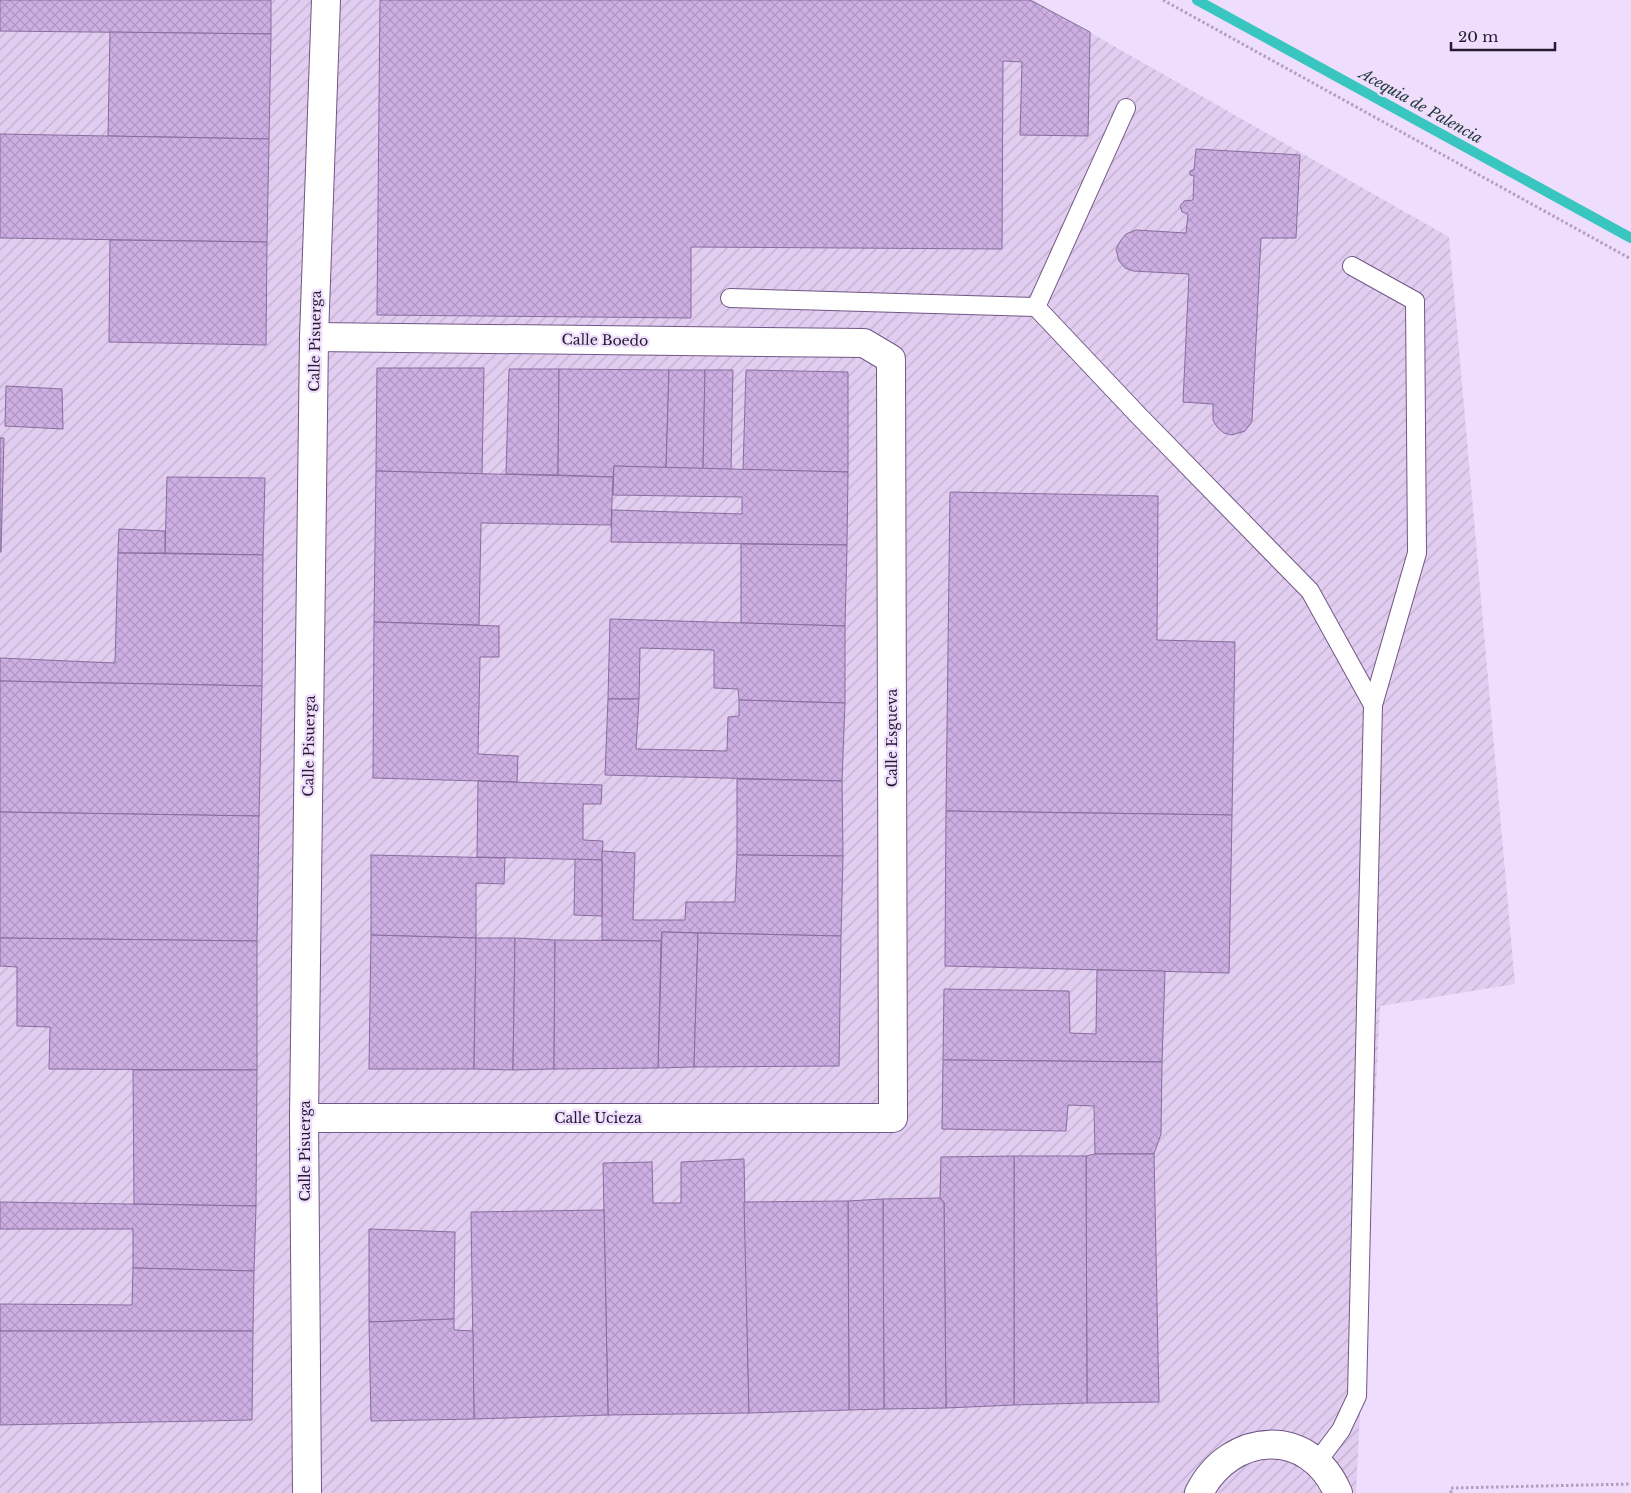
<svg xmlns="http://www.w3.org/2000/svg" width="1631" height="1493" viewBox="0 0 1631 1493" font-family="'Libre Baskerville',serif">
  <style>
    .industrial { fill: url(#industrial-furrows) }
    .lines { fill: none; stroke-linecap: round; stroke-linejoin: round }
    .stream { stroke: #3ac6c0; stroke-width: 10 }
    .building { fill: url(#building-cross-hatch); stroke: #886d9d }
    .service-casing { stroke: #725786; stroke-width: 20 }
    .minor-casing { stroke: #725786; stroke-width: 30 }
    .secondary-casing { stroke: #725786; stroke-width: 30 }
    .path { stroke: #b0a0bd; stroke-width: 3; stroke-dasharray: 2.5 2.5; stroke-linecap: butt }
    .service { stroke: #fff; stroke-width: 18 }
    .minor { stroke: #fff; stroke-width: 28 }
    .secondary { stroke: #fff; stroke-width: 28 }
    .labels { text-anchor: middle; stroke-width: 4.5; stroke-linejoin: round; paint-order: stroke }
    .street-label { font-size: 14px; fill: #261b2e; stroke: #efddfe }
    .water-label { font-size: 15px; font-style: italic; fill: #1c3837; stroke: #efddfe }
  </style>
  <defs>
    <pattern id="industrial-furrows" width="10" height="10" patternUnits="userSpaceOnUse" patternTransform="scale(1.25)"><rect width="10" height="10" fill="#e0cdf0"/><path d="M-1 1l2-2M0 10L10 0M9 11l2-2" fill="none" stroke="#c0afce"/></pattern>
    <pattern id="building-cross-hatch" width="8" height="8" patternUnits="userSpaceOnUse" patternTransform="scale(1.25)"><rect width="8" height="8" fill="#cdafe3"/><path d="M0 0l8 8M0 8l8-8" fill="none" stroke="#b096c3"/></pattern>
  </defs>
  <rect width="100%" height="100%" fill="#efddfe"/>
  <polygon class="industrial" points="0,0 1033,0 1449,237 1515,984 1380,1006 1356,1493 0,1493"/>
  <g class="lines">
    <polyline class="stream" points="1197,0 1631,238"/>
  </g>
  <g class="building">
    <polygon points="0,0 271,0 271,34 0,31"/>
    <polygon points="380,0 1030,0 1090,32 1088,136 1020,135 1022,62 1003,61 1002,249 691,247 691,318 377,315"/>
    <polygon points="110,32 271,34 269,139 108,136"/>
    <polygon points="0,134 269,139 267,242 0,238"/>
    <polygon points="1196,149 1300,155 1296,238 1261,238 1252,421 1245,431 1232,435 1224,433 1217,427 1213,420 1213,404 1183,402 1189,274 1133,271 1125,268 1119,261 1116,249 1121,240 1126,234 1136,230 1186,233 1188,214 1182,212 1180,206 1184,201 1193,200 1194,176 1190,175 1190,171 1194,170"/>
    <polygon points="110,240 267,242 266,345 109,342"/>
    <polygon points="377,368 484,368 482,474 376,471"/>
    <polygon points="509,369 559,369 558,475 506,474"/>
    <polygon points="559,369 669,370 666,468 614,466 613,477 558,475"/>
    <polygon points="669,370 705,370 703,469 666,468"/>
    <polygon points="705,370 733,370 731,470 703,469"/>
    <polygon points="746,370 848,372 848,472 743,470"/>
    <polygon points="6,386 62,389 63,429 5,426"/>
    <polygon points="0,438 4,438 1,552 0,552"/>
    <polygon points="614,466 848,472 847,545 611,542 612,510 742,514 742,497 613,495"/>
    <polygon points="376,471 613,477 611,525 481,523 479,625 374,622"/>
    <polygon points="167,477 265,478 263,555 165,553"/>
    <polygon points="950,492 1158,496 1157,640 1235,642 1232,815 946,811"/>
    <polygon points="119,529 165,531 165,553 118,553"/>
    <polygon points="741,544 847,545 845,626 741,623"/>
    <polygon points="118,553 263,555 262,686 0,681 0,658 115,663"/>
    <polygon points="610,619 845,626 845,703 739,700 738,689 714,688 714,650 640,648 639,699 608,699"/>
    <polygon points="374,622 499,626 499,657 480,657 478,754 518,756 517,782 373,778"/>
    <polygon points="0,681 262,686 259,816 0,812"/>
    <polygon points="608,699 639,699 636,749 727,751 728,717 739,716 739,700 845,703 842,781 605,775"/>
    <polygon points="737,779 842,781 843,856 737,855"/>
    <polygon points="478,781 602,785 601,804 583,804 583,840 603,841 602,860 477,857"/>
    <polygon points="946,811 1232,815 1229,973 945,966"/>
    <polygon points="0,812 259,816 257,941 0,938"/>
    <polygon points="602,851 635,853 633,920 685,920 686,902 735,902 737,855 843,856 841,936 662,932 661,941 602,940"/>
    <polygon points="371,855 505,858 504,884 476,883 476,938 371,935"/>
    <polygon points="575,859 602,860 602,916 574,915"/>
    <polygon points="662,932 698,933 694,1067 658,1068"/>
    <polygon points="698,933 841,936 839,1066 694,1067"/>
    <polygon points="371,935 476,938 474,1069 369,1069"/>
    <polygon points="0,938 257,941 257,1070 49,1069 50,1027 17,1026 17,967 0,966"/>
    <polygon points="476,938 515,938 513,1070 474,1069"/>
    <polygon points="515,938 555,940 554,1069 513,1070"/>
    <polygon points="555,940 661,941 658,1068 554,1069"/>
    <polygon points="1097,970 1165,971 1162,1062 943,1060 944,989 1069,991 1070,1033 1096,1034"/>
    <polygon points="943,1060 1162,1062 1161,1134 1154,1154 1095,1154 1094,1106 1068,1105 1066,1131 942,1129"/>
    <polygon points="133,1070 257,1070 256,1206 134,1204"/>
    <polygon points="1095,1154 1154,1154 1159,1402 1087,1403 1086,1156"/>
    <polygon points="1014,1156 1086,1156 1087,1403 1014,1405"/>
    <polygon points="1014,1156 1014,1405 946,1408 944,1202 940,1198 941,1157"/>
    <polygon points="744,1159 749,1413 608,1415 603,1163 652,1162 653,1203 681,1203 681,1162"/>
    <polygon points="940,1198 944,1202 946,1408 884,1409 883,1199"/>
    <polygon points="883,1199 884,1409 849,1410 848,1201"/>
    <polygon points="848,1201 849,1410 749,1413 744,1202"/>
    <polygon points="0,1202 256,1206 254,1271 133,1268 133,1229 0,1229"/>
    <polygon points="604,1210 608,1415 474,1419 471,1212"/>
    <polygon points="369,1229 455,1232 454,1319 369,1322"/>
    <polygon points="133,1268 254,1271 253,1331 0,1331 0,1304 132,1305"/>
    <polygon points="454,1319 454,1330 473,1331 474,1419 371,1421 369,1322"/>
    <polygon points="0,1331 253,1331 252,1420 0,1425"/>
  </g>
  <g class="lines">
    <defs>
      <g id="service">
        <polyline points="1352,266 1415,301 1417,553 1373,705"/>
        <polyline points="730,298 1036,307 1138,415 1310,591 1373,705 1357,1396 1341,1430 1317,1462"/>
        <polyline points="1036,307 1126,108"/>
      </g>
      <g id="minor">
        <polyline points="304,1118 893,1118 891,359 864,343 314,337"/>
        <polyline points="307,1493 304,1118 314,337 326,0"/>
      </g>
      <path id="secondary" d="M1199,1493C1230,1431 1310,1426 1338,1493"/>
    </defs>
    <use href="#service" class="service-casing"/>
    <use href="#minor" class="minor-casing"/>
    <use href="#secondary" class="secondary-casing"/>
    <g class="path">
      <polyline points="1163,0 1631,259"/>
      <polyline points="1451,1493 1451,1488 1631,1484"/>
    </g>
    <use href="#service" class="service"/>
    <use href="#minor" class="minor"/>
    <use href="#secondary" class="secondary"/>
  </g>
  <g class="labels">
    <g class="street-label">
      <text transform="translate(605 340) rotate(1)" y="5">Calle Boedo</text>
      <text transform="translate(315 341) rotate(-89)" y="5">Calle Pisuerga</text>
      <text transform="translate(892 738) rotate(-90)" y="5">Calle Esgueva</text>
      <text transform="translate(309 746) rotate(-89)" y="5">Calle Pisuerga</text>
      <text x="598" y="1123">Calle Ucieza</text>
      <text transform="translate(305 1151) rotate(-90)" y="5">Calle Pisuerga</text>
    </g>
    <g class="water-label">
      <text transform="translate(1421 106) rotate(29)" y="5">Acequia de Palencia</text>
    </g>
  </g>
  <path d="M1451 42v8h104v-8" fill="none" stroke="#261b2e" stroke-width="2.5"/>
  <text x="1458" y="42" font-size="15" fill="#261b2e" stroke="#efddfe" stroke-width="4" paint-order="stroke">20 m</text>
</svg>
